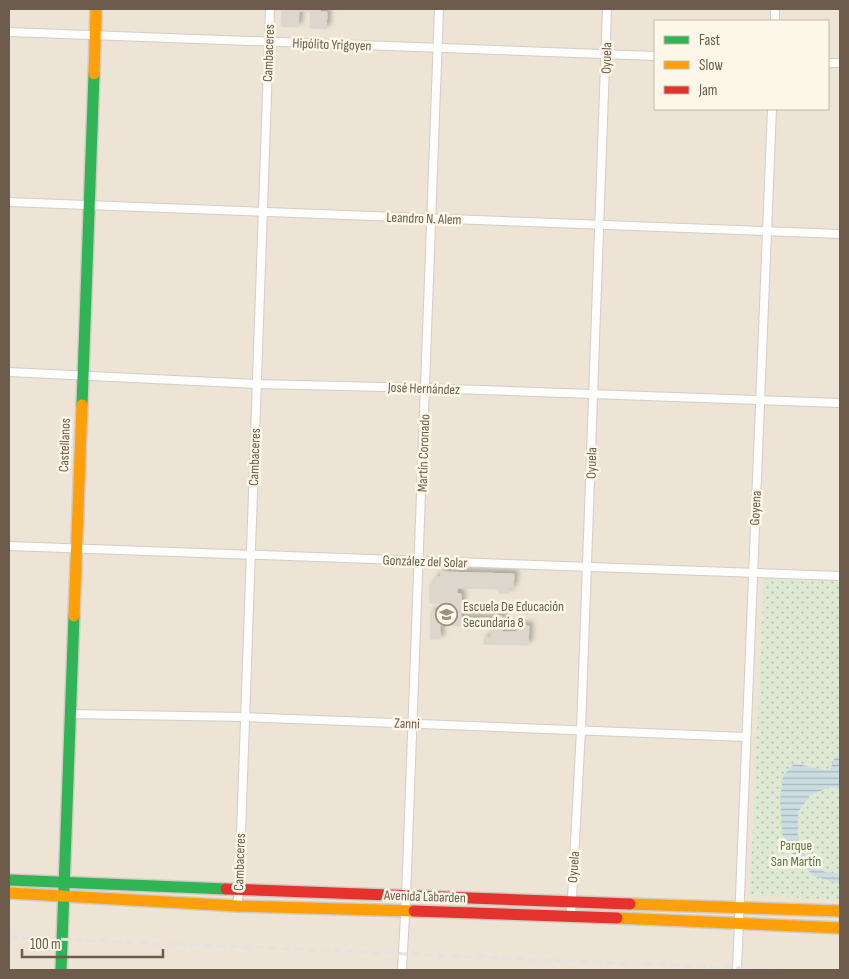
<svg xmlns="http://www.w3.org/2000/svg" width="849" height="979" viewBox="0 0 849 979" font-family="'Sofia Sans Condensed',sans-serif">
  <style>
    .residential { fill: #ede4d5; fill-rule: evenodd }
    .grass { fill: url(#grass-dots) }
    .water { fill: url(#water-rules) }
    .building { fill: #ddd6cd; stroke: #dcd4ca; filter: url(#shadow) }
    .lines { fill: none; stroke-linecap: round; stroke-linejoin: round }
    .street-casing { stroke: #d3cdc6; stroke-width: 10 }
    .fast-casing { stroke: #d1ccc3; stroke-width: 14 }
    .slow-casing { stroke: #d1ccc3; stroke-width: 14 }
    .jam-casing { stroke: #d1ccc3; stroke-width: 14 }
    .street { stroke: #fdfdfb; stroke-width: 8 }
    .fast { stroke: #30b455; stroke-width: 11 }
    .slow { stroke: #ff9f0a; stroke-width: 11 }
    .jam { stroke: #e5322d; stroke-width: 11 }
    .rail { stroke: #e4e1e3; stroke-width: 3; stroke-dasharray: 8 5; stroke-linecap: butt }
    .labels { text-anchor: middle; stroke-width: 5; stroke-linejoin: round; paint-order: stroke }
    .street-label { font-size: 14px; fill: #6d5c4c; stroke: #fcf7e8 }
    .poi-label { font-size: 14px; fill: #6d5c4c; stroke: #fcf7e8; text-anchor: start }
    .park-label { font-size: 14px; fill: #517848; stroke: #fcf7e8 }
  </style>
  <defs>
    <pattern id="grass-dots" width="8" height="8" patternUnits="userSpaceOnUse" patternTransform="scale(1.25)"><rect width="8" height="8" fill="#dee9d3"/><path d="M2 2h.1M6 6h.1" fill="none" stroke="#b8c0ad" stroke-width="1.8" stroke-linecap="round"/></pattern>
    <pattern id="water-rules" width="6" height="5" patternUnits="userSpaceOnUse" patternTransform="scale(1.25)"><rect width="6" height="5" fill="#cbdde2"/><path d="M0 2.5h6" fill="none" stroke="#a9b6b9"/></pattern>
    <filter id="shadow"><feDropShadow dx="4" dy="-4" stdDeviation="2.5" flood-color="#0004"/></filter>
  </defs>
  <rect width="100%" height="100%" fill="#f4f0e7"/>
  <path class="residential" d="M9,9H840V970H9ZM655,21H828V109H655Z"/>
  <polygon class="grass" points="764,573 840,577 840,900 750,895"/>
  <path class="water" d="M840,754V789L830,787L810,795L798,812V837L804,854L825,872L840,874V884L814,876L795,858L782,834L780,799L783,776L794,764C807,765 817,770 830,770L835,757Z"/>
  <g class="building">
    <polygon points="282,9 320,9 320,12 327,12 326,29 310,28 311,11 299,11 298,27 281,26"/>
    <polygon points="441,572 514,574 513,588 509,588 509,593 499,593 499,589 457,588 457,594 461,594 461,618 456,618 493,619 493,616 502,616 502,632 517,632 517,626 529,626 528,645 484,644 484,638 491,638 491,626 440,625 440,639 430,639 431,612 440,612 440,603 430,603 430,585 434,585 435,577 441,577"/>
  </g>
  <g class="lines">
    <defs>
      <g id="street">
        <polyline points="775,21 775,9"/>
        <polyline points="9,32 655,56"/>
        <polyline points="828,63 840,63"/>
        <polyline points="9,202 840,234"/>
        <polyline points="9,372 257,384 425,388 840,403"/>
        <polyline points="9,546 840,576"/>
        <polyline points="69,714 244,717 746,737"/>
        <polyline points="237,906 239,891 270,9"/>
        <polyline points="571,916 581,730 607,9"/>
        <polyline points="402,970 406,897 439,9"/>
        <polyline points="737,970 772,109"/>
      </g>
      <g id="fast">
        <polyline points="82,405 94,74"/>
        <polyline points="9,880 226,889"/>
        <polyline points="61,970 74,616"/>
      </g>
      <g id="slow">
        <polyline points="94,74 96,9"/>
        <polyline points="74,616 82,405"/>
        <polyline points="9,893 237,906 414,911"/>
        <polyline points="630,904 840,911"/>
        <polyline points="617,918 840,928"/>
      </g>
      <g id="jam">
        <polyline points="226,889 630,904"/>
        <polyline points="414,911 617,918"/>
      </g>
    </defs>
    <use href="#street" class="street-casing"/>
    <use href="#fast" class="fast-casing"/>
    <use href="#slow" class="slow-casing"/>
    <use href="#jam" class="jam-casing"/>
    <use href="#street" class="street"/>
    <use href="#fast" class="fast"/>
    <use href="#slow" class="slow"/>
    <use href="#jam" class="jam"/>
    <polyline class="rail" points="9,937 785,970"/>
  </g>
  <defs>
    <symbol id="school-ring" viewBox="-11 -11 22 22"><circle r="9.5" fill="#fcf7e8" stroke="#9c9082" stroke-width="1.5"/><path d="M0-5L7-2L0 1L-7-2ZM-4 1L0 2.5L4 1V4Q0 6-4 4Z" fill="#9c9082"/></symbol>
  </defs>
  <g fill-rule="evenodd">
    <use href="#school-ring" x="434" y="602" width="25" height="25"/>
  </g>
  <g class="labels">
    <g class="street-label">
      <text transform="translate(332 44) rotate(2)" y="5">Hipólito Yrigoyen</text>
      <text transform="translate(268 53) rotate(-88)" y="5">Cambaceres</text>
      <text transform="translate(606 58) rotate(-88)" y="5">Oyuela</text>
      <text transform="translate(424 218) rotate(2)" y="5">Leandro N. Alem</text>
      <text transform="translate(424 388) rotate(2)" y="5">José Hernández</text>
      <text transform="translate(64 445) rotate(-88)" y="5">Castellanos</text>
      <text transform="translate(423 453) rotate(-88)" y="5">Martín Coronado</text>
      <text transform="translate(254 457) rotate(-88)" y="5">Cambaceres</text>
      <text transform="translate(591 463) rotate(-88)" y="5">Oyuela</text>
      <text transform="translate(755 508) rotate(-87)" y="5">Goyena</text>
      <text transform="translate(425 561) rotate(2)" y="5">González del Solar</text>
      <text transform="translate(407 723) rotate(2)" y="5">Zanni</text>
      <text transform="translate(239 862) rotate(-88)" y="5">Cambaceres</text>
      <text transform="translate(573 867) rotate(-86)" y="5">Oyuela</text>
      <text transform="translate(425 896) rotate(2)" y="5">Avenida Labarden</text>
    </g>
    <g class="poi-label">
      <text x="463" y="611">Escuela De Educación<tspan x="463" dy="16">Secundaria 8</tspan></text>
    </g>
    <g class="park-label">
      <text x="796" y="850">Parque<tspan x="796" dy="16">San Martín</tspan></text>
    </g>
  </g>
  <rect width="849" height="979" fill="none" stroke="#6d5c4c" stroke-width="20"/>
  <rect x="654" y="20" width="175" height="90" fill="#fcf7e8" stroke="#c3b9aa"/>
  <rect x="664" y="36" width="25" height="8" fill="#30b455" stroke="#c3b9aa"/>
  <text x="699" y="45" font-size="15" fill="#6d5c4c">Fast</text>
  <rect x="664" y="61" width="25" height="8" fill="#ff9f0a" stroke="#c3b9aa"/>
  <text x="699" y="70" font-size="15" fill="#6d5c4c">Slow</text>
  <rect x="664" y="86" width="25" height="8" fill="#e5322d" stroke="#c3b9aa"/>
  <text x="699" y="95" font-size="15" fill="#6d5c4c">Jam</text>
  <path d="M22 949v8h141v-8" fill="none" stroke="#6d5c4c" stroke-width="2.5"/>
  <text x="30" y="949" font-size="15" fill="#6d5c4c" stroke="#fcf7e8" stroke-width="4" paint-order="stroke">100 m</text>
</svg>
